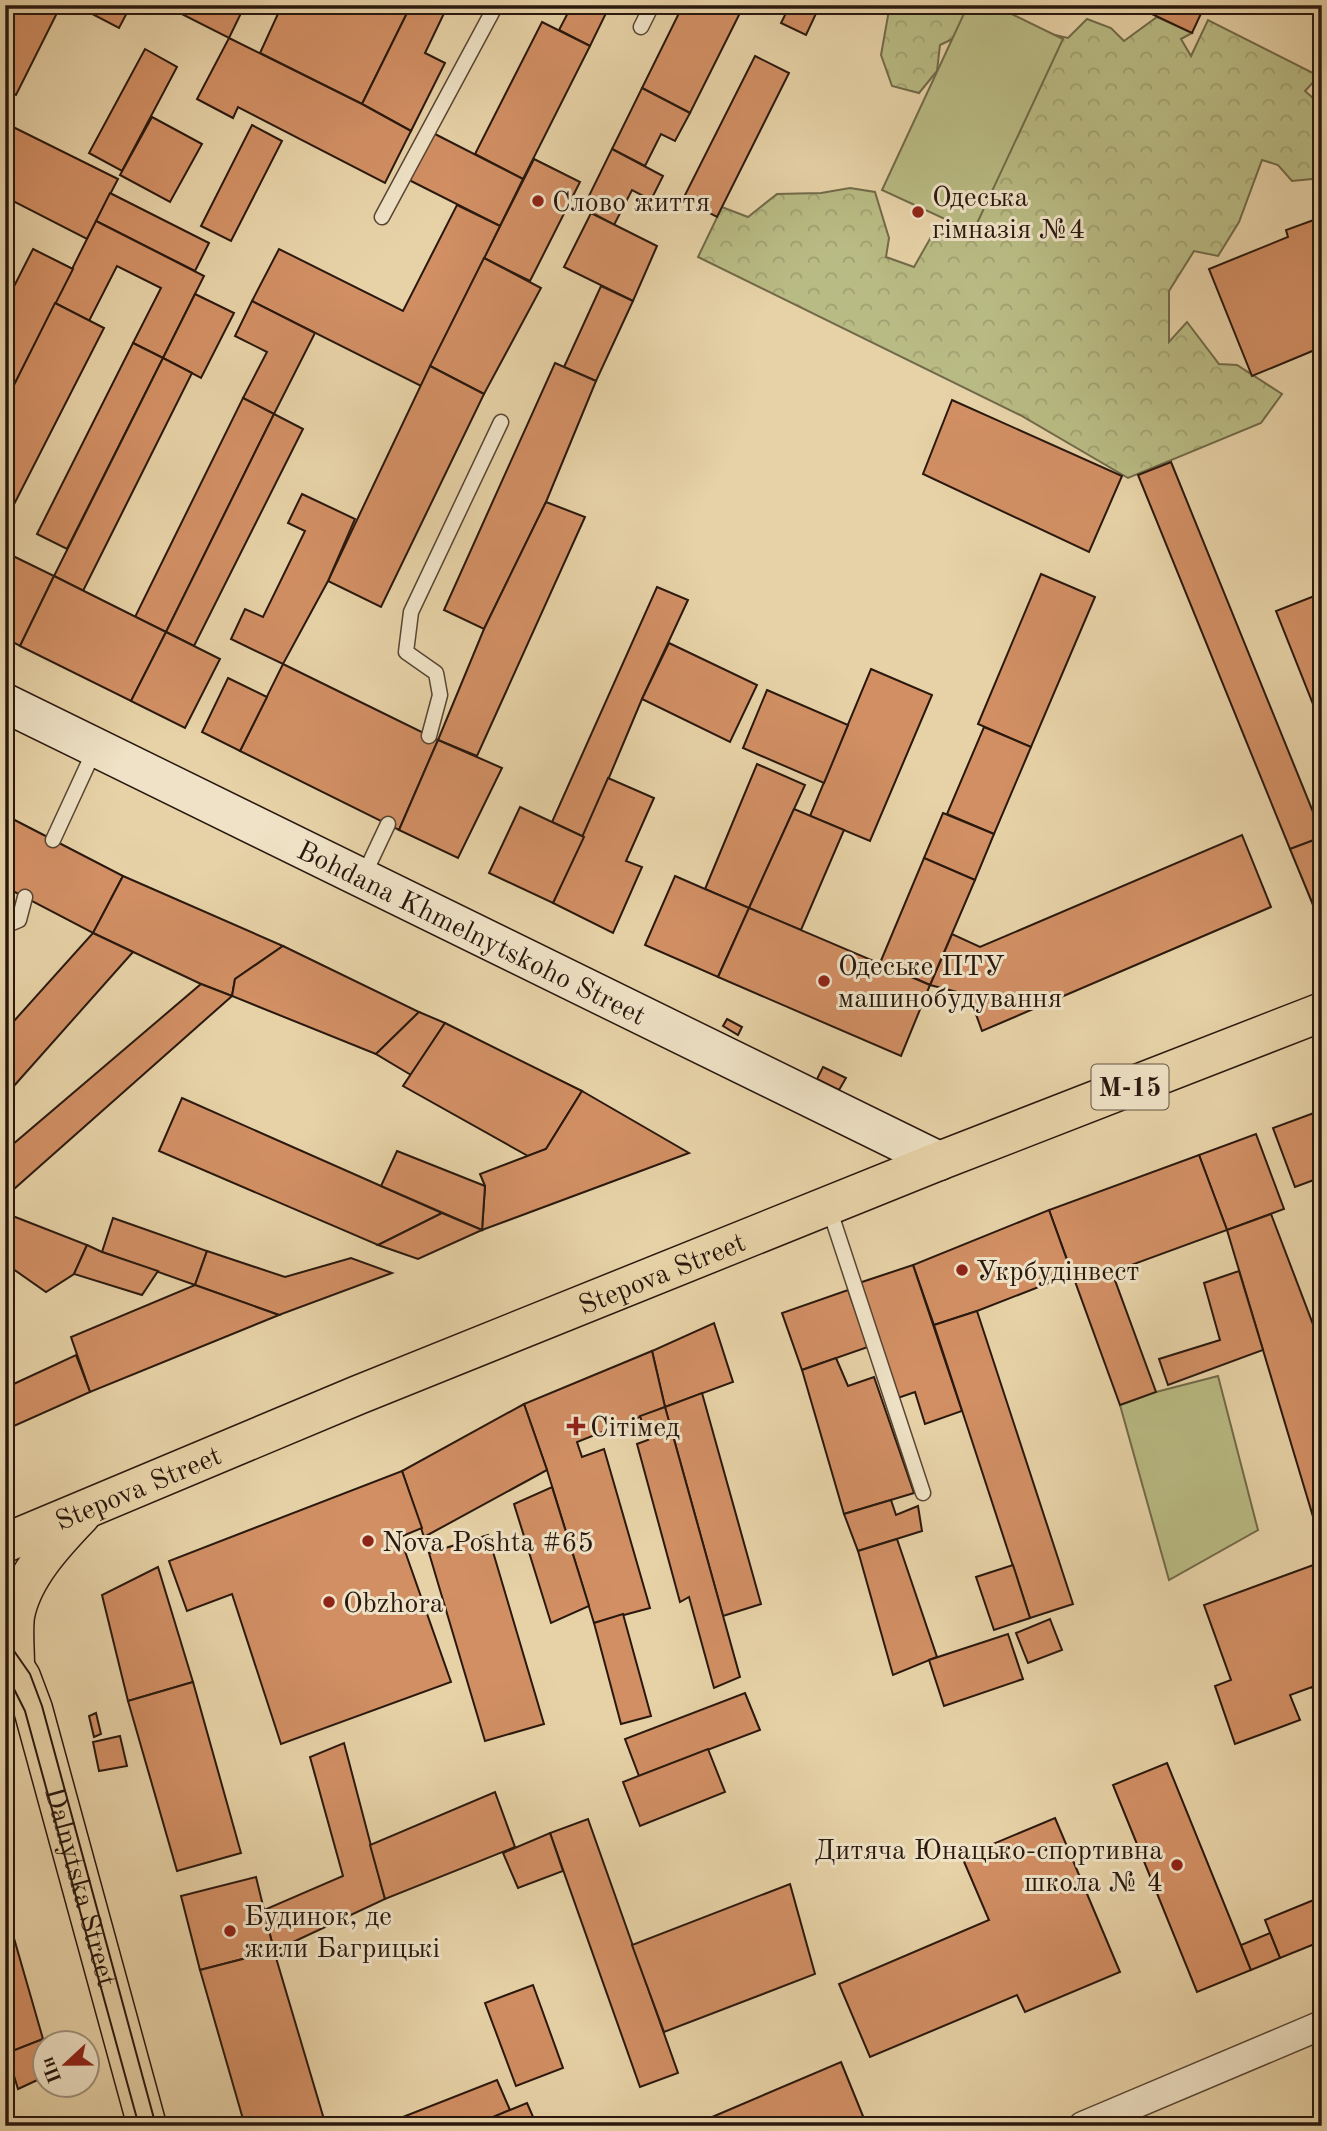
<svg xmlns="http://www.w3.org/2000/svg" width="1327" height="2131" viewBox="0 0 1327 2131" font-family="'Old Standard TT',serif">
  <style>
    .forest { fill: url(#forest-crowns); stroke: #716a49; stroke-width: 2 }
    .park { fill: #b9bb84; stroke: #716a49; stroke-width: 2 }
    .building { fill: #d28f64; stroke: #29180e; stroke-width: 2 }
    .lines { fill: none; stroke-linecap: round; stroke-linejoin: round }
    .service-casing { stroke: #584634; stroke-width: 17 }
    .minor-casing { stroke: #584634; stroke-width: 31 }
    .secondary-casing { stroke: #29180e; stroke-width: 41 }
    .primary-casing { stroke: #29180e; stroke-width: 41 }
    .service { stroke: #efe2c6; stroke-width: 14 }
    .minor { stroke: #efe2c6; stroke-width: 28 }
    .secondary { stroke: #efe2c6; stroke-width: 38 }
    .primary { stroke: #e7d2a7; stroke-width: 38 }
    .tram { stroke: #29180e; stroke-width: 2 }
    .poi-dot { fill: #8f2418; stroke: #efe2c6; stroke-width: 2.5 }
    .labels { text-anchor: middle; stroke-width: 6; stroke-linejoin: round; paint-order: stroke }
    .shield { fill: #efe2c6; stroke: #645545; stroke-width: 2 }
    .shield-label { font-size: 26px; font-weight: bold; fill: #29180e }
    .poi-label { font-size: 28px; fill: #29180e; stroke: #efe2c6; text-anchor: start }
    .street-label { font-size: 28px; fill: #29180e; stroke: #efe2c6 }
  </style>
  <defs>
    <pattern id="forest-crowns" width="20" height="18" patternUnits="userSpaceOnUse" patternTransform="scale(1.75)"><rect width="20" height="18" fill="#b9bb84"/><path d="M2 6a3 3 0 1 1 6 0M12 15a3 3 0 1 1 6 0" fill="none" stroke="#9fa071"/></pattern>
  </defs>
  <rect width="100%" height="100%" fill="#e7d2a7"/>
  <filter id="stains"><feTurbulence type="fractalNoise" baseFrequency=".00286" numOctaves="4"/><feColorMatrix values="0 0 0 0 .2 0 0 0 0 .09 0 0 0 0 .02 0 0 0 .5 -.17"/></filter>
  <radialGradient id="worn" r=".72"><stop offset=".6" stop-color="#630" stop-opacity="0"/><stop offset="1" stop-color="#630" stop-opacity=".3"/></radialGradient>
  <g class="forest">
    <polygon points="892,5 986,5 982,25 940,45 937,71 919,93 892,86 881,55 889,10"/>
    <polygon points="1157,17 1192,33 1181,39 1191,56 1208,20 1319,76 1305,91 1322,106 1322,178 1292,181 1278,165 1262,160 1239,222 1218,256 1194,251 1169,291 1169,342 1187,322 1219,364 1237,365 1282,394 1261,423 1128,478 1020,415 698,257 722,207 748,217 777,194 821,193 850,188 875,192 889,238 886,257 914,267 931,237 952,232 968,219 1046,33 1068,38 1087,19 1111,28 1124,41"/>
  </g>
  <g class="park">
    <polygon points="968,5 993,5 1063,39 973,232 882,190"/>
    <polygon points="1218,1376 1258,1530 1169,1580 1120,1405 1156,1392"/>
  </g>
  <g class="building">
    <polygon points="17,5 61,5 16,95 5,89 5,27"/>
    <polygon points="75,5 131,5 119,28"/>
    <polygon points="164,5 245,5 229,38"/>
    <polygon points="282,5 326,5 333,9 335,5 411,5 362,104 260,53"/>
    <polygon points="411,5 448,5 425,53 445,63 411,131 362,104"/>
    <polygon points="572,5 610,5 590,46 559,30"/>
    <polygon points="683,5 744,5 690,113 642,88"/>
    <polygon points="790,5 820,5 806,35 781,23"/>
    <polygon points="1140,5 1205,5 1192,33 1139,8"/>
    <polygon points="542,22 590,46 523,179 475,154"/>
    <polygon points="229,38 362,104 411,131 385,183 238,107 233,118 197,99"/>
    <polygon points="145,49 177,67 122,171 89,153"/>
    <polygon points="755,56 789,73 717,217 683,199"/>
    <polygon points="642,88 690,113 675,141 661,134 645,166 612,149"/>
    <polygon points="152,117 202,144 170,202 120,175"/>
    <polygon points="5,123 118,179 87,239 5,197"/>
    <polygon points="252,125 282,141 231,241 201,226"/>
    <polygon points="433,133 523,179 500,226 409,180"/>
    <polygon points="612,149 663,176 651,200 632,190 614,225 583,208"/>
    <polygon points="534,159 580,182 530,281 484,258"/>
    <polygon points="110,193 209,243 195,271 96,221"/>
    <polygon points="457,205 500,226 421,386 252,301 279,249 403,311"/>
    <polygon points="591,213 657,246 633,301 564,267"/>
    <polygon points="1322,217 1322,347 1252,376 1209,269 1288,237 1286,230"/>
    <polygon points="96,221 204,276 163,358 133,343 161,288 117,266 89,321 55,303"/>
    <polygon points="33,249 73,269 5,403 5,304"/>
    <polygon points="484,258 541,288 484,394 430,366"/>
    <polygon points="601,286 633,301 596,381 564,367"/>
    <polygon points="195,294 234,313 201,378 163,358"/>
    <polygon points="252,301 315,333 274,414 243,398 267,352 235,336"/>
    <polygon points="55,303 104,328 5,522 5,403"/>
    <polygon points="133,343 163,358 67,549 37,534"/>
    <polygon points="163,358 192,373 83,591 54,576"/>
    <polygon points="555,363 596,381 546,502 484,629 444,610"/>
    <polygon points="430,366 484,394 381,607 328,581"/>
    <polygon points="243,398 274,414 166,632 135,617"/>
    <polygon points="952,400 1122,476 1089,552 923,474"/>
    <polygon points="274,414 303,429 194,646 166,632"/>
    <polygon points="1171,462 1322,834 1322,837 1290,849 1138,475"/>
    <polygon points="302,494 355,519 328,581 283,664 231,639 245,609 263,617 305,531 288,523"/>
    <polygon points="546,502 585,517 477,756 438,740 484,629"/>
    <polygon points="13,556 54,576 20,646 5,638 5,571"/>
    <polygon points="1041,574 1095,597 1031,747 978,724"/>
    <polygon points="54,576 166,632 131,701 20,646"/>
    <polygon points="657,587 688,600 642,699 584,837 552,822"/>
    <polygon points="1322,593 1322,701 1313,704 1276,611"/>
    <polygon points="166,632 220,659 185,728 131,701"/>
    <polygon points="669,643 757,685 730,742 642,699"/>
    <polygon points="283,664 438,740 399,830 240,751"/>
    <polygon points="871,669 932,695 870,841 810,816"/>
    <polygon points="228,678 267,697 240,751 202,732"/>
    <polygon points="767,690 848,725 824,783 743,748"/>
    <polygon points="984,727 1031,747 994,834 947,814"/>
    <polygon points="438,740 502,768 458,858 399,830"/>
    <polygon points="757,764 805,785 749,908 705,889"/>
    <polygon points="608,778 654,798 626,861 642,867 613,933 553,903"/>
    <polygon points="520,807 584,837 553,903 489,873"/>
    <polygon points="794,809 844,830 801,930 749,908"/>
    <polygon points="943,813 994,834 975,880 924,858"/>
    <polygon points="5,815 123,876 93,933 5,887"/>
    <polygon points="1242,835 1271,907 982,1031 969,995 930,985 952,934 980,947"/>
    <polygon points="1322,837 1322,915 1318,917 1290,849"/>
    <polygon points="924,858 975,880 930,985 880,963"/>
    <polygon points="123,876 283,946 235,979 232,996 201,984 93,933"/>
    <polygon points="675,876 749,908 718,977 645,945"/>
    <polygon points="749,908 930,985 901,1056 718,977"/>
    <polygon points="93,933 133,952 5,1096 5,1031"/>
    <polygon points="283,946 419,1012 376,1054 232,996 235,979"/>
    <polygon points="201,984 232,996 5,1197 5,1151"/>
    <polygon points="419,1012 445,1023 411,1075 376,1054"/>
    <polygon points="727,1019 742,1027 738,1035 723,1026"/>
    <polygon points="445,1023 582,1091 546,1149 528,1156 403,1086"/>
    <polygon points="823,1067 846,1078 839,1090 817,1079"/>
    <polygon points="582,1091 689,1153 482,1230 485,1186 480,1174 546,1149"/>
    <polygon points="182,1098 381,1186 442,1213 378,1245 159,1151"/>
    <polygon points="1322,1110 1322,1177 1295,1187 1273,1128"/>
    <polygon points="1256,1134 1284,1209 1227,1230 1199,1155"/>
    <polygon points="397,1151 485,1186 482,1230 381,1186"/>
    <polygon points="1199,1155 1227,1230 1112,1272 1156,1392 1120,1405 1049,1210"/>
    <polygon points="1049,1210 1072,1274 977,1311 934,1325 913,1265"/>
    <polygon points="5,1213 87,1245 74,1274 46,1292 6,1264 10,1253 5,1251"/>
    <polygon points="442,1213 482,1230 418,1259 378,1245"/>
    <polygon points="1271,1214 1322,1348 1322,1517 1314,1520 1227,1230"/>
    <polygon points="113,1218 207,1251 195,1285 102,1252"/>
    <polygon points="87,1245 102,1252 158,1271 142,1295 74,1274"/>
    <polygon points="207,1251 285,1277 351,1258 392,1273 279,1315 195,1285"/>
    <polygon points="913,1265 962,1411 925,1424 915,1392 895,1399 856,1284"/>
    <polygon points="1239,1271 1263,1350 1168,1385 1159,1359 1220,1340 1204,1283"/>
    <polygon points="195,1285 279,1315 90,1392 71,1337"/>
    <polygon points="848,1290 868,1347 802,1370 782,1313"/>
    <polygon points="977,1311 1073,1604 1030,1618 934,1325"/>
    <polygon points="714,1323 733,1382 665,1407 652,1351"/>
    <polygon points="652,1351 665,1407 577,1442 582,1457 604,1449 650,1608 594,1623 547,1470 524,1404"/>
    <polygon points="76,1355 90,1392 5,1430 5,1388"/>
    <polygon points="836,1358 848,1386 874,1377 914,1493 844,1514 802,1370"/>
    <polygon points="702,1393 761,1604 723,1616 665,1407"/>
    <polygon points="524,1404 547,1470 424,1537 402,1471"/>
    <polygon points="665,1407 740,1677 714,1688 689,1597 680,1602 637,1444 648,1440 640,1416"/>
    <polygon points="402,1471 422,1528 400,1537 451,1682 281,1744 232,1594 187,1611 169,1561"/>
    <polygon points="552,1487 589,1606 551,1623 514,1504"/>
    <polygon points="891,1500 896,1515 918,1506 922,1531 858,1551 844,1514"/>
    <polygon points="488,1535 544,1724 485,1741 429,1553"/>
    <polygon points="897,1539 937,1657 893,1675 858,1551"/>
    <polygon points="1316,1564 1322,1579 1322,1695 1316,1697 1312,1687 1290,1695 1300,1720 1235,1744 1215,1686 1231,1680 1204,1605"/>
    <polygon points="1013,1565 1030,1618 994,1630 976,1577"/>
    <polygon points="158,1567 193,1682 128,1701 102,1595"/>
    <polygon points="623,1614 651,1716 621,1724 594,1623"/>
    <polygon points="1050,1619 1062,1650 1028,1663 1016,1633"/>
    <polygon points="1008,1634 1023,1679 944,1706 929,1660"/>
    <polygon points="193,1682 241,1853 177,1871 128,1701"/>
    <polygon points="745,1693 760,1730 639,1776 625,1739"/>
    <polygon points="96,1713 101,1734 94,1737 89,1716"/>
    <polygon points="120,1736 127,1766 99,1771 93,1742"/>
    <polygon points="344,1743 385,1899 274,1951 264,1910 343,1876 310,1757"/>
    <polygon points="708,1749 725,1792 640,1826 623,1782"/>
    <polygon points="1167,1763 1251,1970 1197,1992 1113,1785"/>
    <polygon points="495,1792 515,1847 385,1899 370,1845"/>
    <polygon points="1055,1818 1120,1972 1025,2012 1017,1995 870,2057 839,1984 989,1920 962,1857"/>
    <polygon points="588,1819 678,2073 640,2087 550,1833"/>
    <polygon points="550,1833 563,1871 518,1888 503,1853"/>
    <polygon points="256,1877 274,1951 200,1970 181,1896"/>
    <polygon points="790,1884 815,1974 664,2032 632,1945"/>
    <polygon points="1316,1899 1322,1914 1322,1941 1280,1958 1265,1920"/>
    <polygon points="5,1907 43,2039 5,2054"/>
    <polygon points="1270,1933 1280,1958 1251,1970 1241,1945"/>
    <polygon points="274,1951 326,2126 245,2126 200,1970"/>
    <polygon points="533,1985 563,2068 516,2086 485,2003"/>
    <polygon points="43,2039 46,2046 46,2076 18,2089 7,2053"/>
    <polygon points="841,2062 867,2126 691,2126"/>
    <polygon points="497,2080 510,2110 472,2126 380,2126"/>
    <polygon points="527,2103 537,2126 472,2126 510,2110"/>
  </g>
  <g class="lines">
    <defs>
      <g id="service">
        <polyline points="641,27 652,5"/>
        <polyline points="382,217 496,5"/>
        <polyline points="429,736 440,695 436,673 406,652 411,612 501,422"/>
        <polyline points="53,840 95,749"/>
        <polyline points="363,877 388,824"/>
        <polyline points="5,926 19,920 25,897"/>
        <polyline points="829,1208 923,1493"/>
      </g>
      <polyline id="minor" points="1083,2126 1322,2025"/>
      <g id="secondary">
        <path id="s1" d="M5,703L939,1161"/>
      </g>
      <g id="primary">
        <path id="s2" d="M5,1543L358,1395L939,1161L1322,1012"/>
        <path id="s3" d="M5,1652L21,1677L33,1709L147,2126"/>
        <path d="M15,1666C15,1650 13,1632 15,1616C22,1577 55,1542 81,1515"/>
      </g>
    </defs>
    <use href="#service" class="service-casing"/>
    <use href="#minor" class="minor-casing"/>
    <use href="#secondary" class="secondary-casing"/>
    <use href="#primary" class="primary-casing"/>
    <use href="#service" class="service"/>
    <use href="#minor" class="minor"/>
    <use href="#secondary" class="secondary"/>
    <use href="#primary" class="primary"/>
    <g class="tram">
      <polyline points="5,1638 30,1674 42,1706 156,2126"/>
      <polyline points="5,1671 25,1711 139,2126"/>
    </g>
  </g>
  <g class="poi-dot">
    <circle cx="538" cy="201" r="7"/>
    <circle cx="918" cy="212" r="7"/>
    <circle cx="824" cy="981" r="7"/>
    <circle cx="962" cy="1270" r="7"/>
    <path d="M572.5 1415.5h7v7h7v7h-7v7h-7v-7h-7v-7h7z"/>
    <circle cx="368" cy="1541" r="7"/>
    <circle cx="329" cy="1602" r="7"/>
    <circle cx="1177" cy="1865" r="7"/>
    <circle cx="230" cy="1931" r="7"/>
  </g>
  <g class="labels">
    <rect class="shield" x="1091.5" y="1064.5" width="77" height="45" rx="5"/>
    <g class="shield-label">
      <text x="1130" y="1096">М-15</text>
    </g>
    <g class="poi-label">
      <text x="932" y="206">Одеська<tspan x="932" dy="32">гімназія №4</tspan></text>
      <text x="552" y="211">Слово життя</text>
      <text x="838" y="975">Одеське ПТУ<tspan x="838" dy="32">машинобудування</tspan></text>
      <text x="976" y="1280">Укрбудінвест</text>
      <text x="590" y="1436">Сітімед</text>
      <text x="382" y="1551">Nova Poshta #65</text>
      <text x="343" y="1612">Obzhora</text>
      <text x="1163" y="1859" text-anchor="end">Дитяча Юнацько-спортивна<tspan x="1163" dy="32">школа № 4</tspan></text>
      <text x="244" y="1925">Будинок, де<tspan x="244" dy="32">жили Багрицькі</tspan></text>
    </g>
    <g class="street-label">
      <text dy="10" stroke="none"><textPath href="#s1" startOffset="520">Bohdana Khmelnytskoho Street</textPath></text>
      <text dy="10" stroke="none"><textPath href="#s2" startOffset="710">Stepova Street</textPath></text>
      <text dy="10" stroke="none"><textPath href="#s2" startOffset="144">Stepova Street</textPath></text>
      <text dy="10" stroke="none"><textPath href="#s3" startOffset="248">Dalnytska Street</textPath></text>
    </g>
  </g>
  <rect width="1327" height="2131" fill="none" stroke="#e7d2a7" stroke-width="28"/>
  <rect x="7" y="7" width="1313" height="2117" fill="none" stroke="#29180e" stroke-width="3.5"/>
  <rect x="14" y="14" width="1299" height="2103" fill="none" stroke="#29180e" stroke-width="2"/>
  <g transform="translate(66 2064) rotate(248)"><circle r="33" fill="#efe2c6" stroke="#a0917c" stroke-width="2"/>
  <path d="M0-5L12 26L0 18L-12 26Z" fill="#8f2418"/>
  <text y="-10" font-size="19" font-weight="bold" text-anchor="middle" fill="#29180e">Пн</text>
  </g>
  <rect width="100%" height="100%" filter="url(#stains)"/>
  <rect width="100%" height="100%" fill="url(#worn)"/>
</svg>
